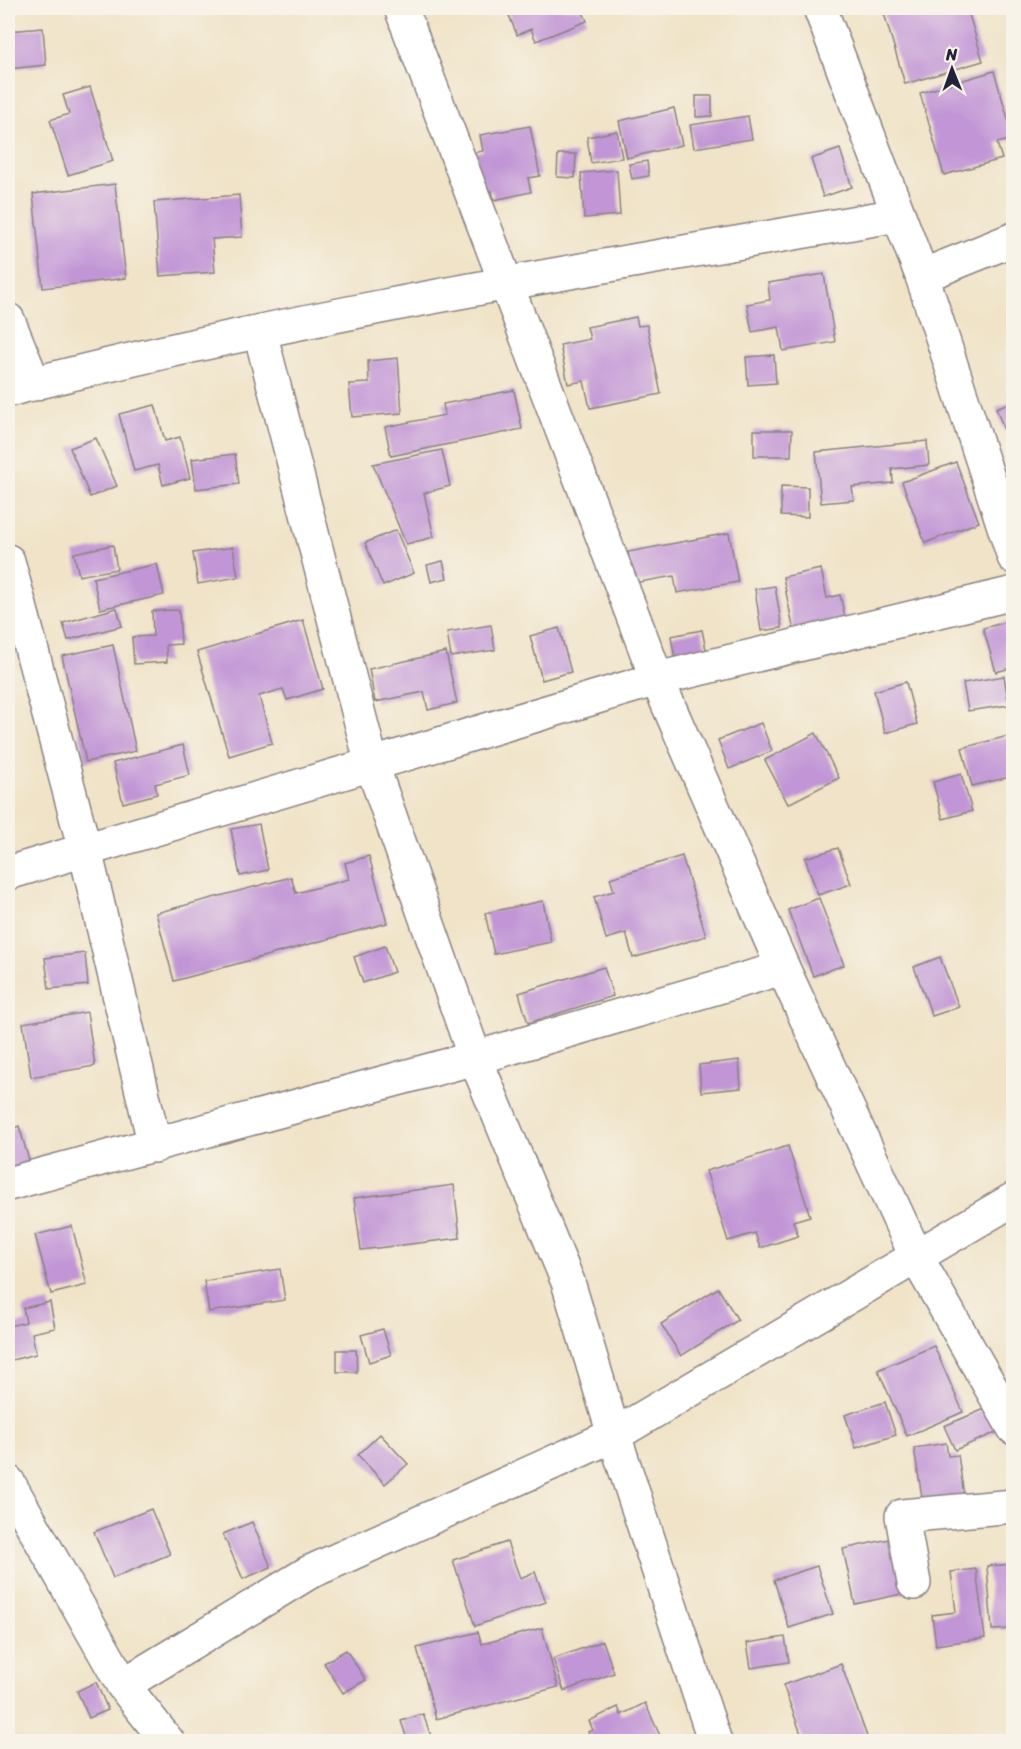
<svg xmlns="http://www.w3.org/2000/svg" width="1021" height="1749" viewBox="0 0 1021 1749" font-family="Sriracha,sans-serif">
  <style>
    .building { fill: #c195d6 }
    .lines { fill: none; stroke-linecap: round; stroke-linejoin: round }
    .minor-casing { stroke: #898281; stroke-width: 36 }
    .minor { stroke: #fff; stroke-width: 33 }
  </style>
  <rect width="100%" height="100%" fill="#f7f3e8"/>
  <filter id="ink" filterUnits="userSpaceOnUse"><feTurbulence type="fractalNoise" baseFrequency=".0167" numOctaves="2"/><feDisplacementMap in="SourceGraphic" scale="12" xChannelSelector="R" yChannelSelector="G"/><feConvolveMatrix kernelMatrix="1 2 1 2 8 2 1 2 1" color-interpolation-filters="sRGB"/></filter>
  <filter id="wash" filterUnits="userSpaceOnUse"><feTurbulence type="fractalNoise" baseFrequency=".008" numOctaves="4" result="noise"/><feDisplacementMap in="SourceGraphic" scale="24" xChannelSelector="R" yChannelSelector="G"/><feGaussianBlur stdDeviation="1.35" result="paint"/><feColorMatrix in="noise" values="0 0 0 0 0 0 0 0 0 0 0 0 0 0 0 0 0 1.4 0 .05"/><feComposite in="paint" operator="in"/></filter>
  <g filter="url(#wash)">
    <rect width="100%" height="100%" fill="#f0e3c7"/>
    <g id="blocks">
      <g class="building">
        <polygon points="506,8 581,8 587,21 536,41 531,29 517,35"/>
        <polygon points="892,8 967,8 983,61 905,84 883,10"/>
        <polygon points="43,28 46,65 8,69 8,31"/>
        <polygon points="994,71 1014,139 997,143 1002,159 944,175 920,93"/>
        <polygon points="90,87 113,161 68,175 50,120 69,114 63,95"/>
        <polygon points="696,96 712,96 712,116 696,117"/>
        <polygon points="674,108 682,145 627,158 619,121"/>
        <polygon points="748,116 752,139 694,148 690,125"/>
        <polygon points="530,126 540,176 528,178 531,192 494,200 492,191 480,194 472,153 483,151 480,135"/>
        <polygon points="617,131 622,158 591,163 587,137"/>
        <polygon points="840,149 852,187 823,197 811,159"/>
        <polygon points="558,154 576,154 575,178 557,177"/>
        <polygon points="647,161 649,176 632,179 629,164"/>
        <polygon points="617,170 620,215 584,218 581,173"/>
        <polygon points="8,177 12,193 8,194"/>
        <polygon points="115,184 126,278 43,288 33,194"/>
        <polygon points="239,195 242,237 212,239 215,272 160,276 154,202"/>
        <polygon points="824,274 835,342 783,351 779,327 752,332 747,304 770,300 768,283"/>
        <polygon points="636,317 638,326 647,325 661,394 590,408 584,381 568,384 560,345 590,339 587,327"/>
        <polygon points="774,355 776,383 748,385 746,357"/>
        <polygon points="398,358 402,413 352,417 349,384 369,383 368,361"/>
        <polygon points="514,390 522,429 391,456 385,427 445,415 443,404"/>
        <polygon points="1014,401 1014,426 1004,430 996,408"/>
        <polygon points="155,405 165,441 180,437 190,478 163,485 158,465 134,471 119,414"/>
        <polygon points="754,430 792,430 791,456 754,456"/>
        <polygon points="96,438 117,486 90,497 70,448"/>
        <polygon points="927,441 929,465 892,469 893,483 852,487 854,500 821,503 816,452"/>
        <polygon points="442,450 450,486 424,493 434,537 406,544 373,464"/>
        <polygon points="235,454 239,484 196,489 192,459"/>
        <polygon points="956,462 979,522 925,543 902,482"/>
        <polygon points="781,486 808,487 808,517 781,516"/>
        <polygon points="396,530 414,573 383,586 365,543"/>
        <polygon points="729,533 738,582 677,593 674,576 634,583 628,552"/>
        <polygon points="113,545 117,569 79,576 74,553"/>
        <polygon points="233,547 238,577 198,584 193,553"/>
        <polygon points="443,561 447,578 431,582 427,565"/>
        <polygon points="157,564 164,595 100,609 93,578"/>
        <polygon points="821,569 827,598 840,595 846,621 794,632 783,577"/>
        <polygon points="775,586 782,628 761,631 755,589"/>
        <polygon points="117,608 122,626 68,640 63,623"/>
        <polygon points="179,610 181,644 166,645 167,662 134,664 132,637 153,636 152,611"/>
        <polygon points="303,620 323,689 287,700 283,689 259,696 272,743 229,756 197,652"/>
        <polygon points="1007,622 1014,644 1014,667 996,672 983,628"/>
        <polygon points="491,625 495,650 451,657 447,632"/>
        <polygon points="559,628 571,672 542,680 530,636"/>
        <polygon points="702,630 709,664 677,671 671,636"/>
        <polygon points="113,645 136,751 86,762 62,656"/>
        <polygon points="446,652 457,703 428,710 424,692 375,702 369,669"/>
        <polygon points="1004,676 1009,705 968,711 963,683"/>
        <polygon points="906,682 917,724 885,733 874,691"/>
        <polygon points="761,723 772,751 729,769 718,740"/>
        <polygon points="816,733 839,778 788,804 765,760"/>
        <polygon points="1012,735 1014,776 972,786 962,748"/>
        <polygon points="183,745 190,775 155,784 157,794 123,803 113,763"/>
        <polygon points="961,774 972,811 943,819 933,782"/>
        <polygon points="259,824 268,870 240,876 231,829"/>
        <polygon points="838,848 851,884 818,895 805,858"/>
        <polygon points="369,856 387,923 174,981 156,913 291,877 296,893 349,879 345,863"/>
        <polygon points="682,856 706,936 633,958 626,933 606,939 594,897 614,891 610,878"/>
        <polygon points="819,898 844,965 813,976 788,910"/>
        <polygon points="543,901 551,942 494,954 485,913"/>
        <polygon points="385,946 394,972 363,983 354,957"/>
        <polygon points="85,953 88,985 49,989 45,958"/>
        <polygon points="940,957 959,1007 932,1016 914,967"/>
        <polygon points="604,967 613,996 528,1023 519,993"/>
        <polygon points="87,1012 95,1066 31,1077 23,1023"/>
        <polygon points="739,1060 741,1088 701,1092 699,1065"/>
        <polygon points="19,1126 31,1167 8,1174 8,1130"/>
        <polygon points="788,1146 810,1216 793,1221 798,1236 760,1248 755,1233 728,1241 706,1171"/>
        <polygon points="454,1185 460,1238 361,1250 354,1198"/>
        <polygon points="72,1226 87,1285 51,1294 35,1235"/>
        <polygon points="280,1269 285,1300 209,1312 204,1281"/>
        <polygon points="718,1288 738,1320 681,1356 661,1324"/>
        <polygon points="50,1302 55,1328 32,1333 36,1354 8,1361 8,1326 26,1322 23,1308"/>
        <polygon points="383,1329 391,1355 369,1362 361,1335"/>
        <polygon points="934,1346 963,1412 907,1436 878,1370"/>
        <polygon points="337,1350 356,1350 357,1372 337,1372"/>
        <polygon points="885,1402 896,1435 856,1448 845,1415"/>
        <polygon points="992,1406 1002,1430 955,1450 944,1426"/>
        <polygon points="380,1434 408,1464 385,1484 358,1455"/>
        <polygon points="946,1443 948,1456 958,1455 965,1502 924,1509 914,1448"/>
        <polygon points="151,1509 170,1554 113,1578 94,1532"/>
        <polygon points="252,1522 271,1567 243,1579 223,1534"/>
        <polygon points="899,1537 911,1592 855,1604 843,1549"/>
        <polygon points="507,1542 520,1578 535,1572 546,1602 475,1626 453,1560"/>
        <polygon points="1014,1564 1014,1629 992,1630 987,1566"/>
        <polygon points="817,1566 833,1614 789,1628 774,1580"/>
        <polygon points="976,1569 985,1638 936,1645 932,1615 956,1612 951,1572"/>
        <polygon points="542,1628 558,1687 436,1719 417,1648 478,1632 482,1644"/>
        <polygon points="785,1637 789,1662 751,1668 747,1643"/>
        <polygon points="603,1641 614,1673 564,1691 553,1659"/>
        <polygon points="346,1650 366,1680 343,1693 324,1663"/>
        <polygon points="841,1664 869,1742 804,1742 783,1685"/>
        <polygon points="96,1682 108,1710 89,1718 77,1691"/>
        <polygon points="645,1703 663,1742 592,1742 588,1732 593,1730 589,1721 618,1707 621,1715"/>
        <polygon points="423,1714 431,1736 408,1742 401,1721"/>
      </g>
    </g>
  </g>
  <g filter="url(#ink)">
    <use href="#blocks" fill-opacity="0" stroke="#898281" stroke-width="1.5"/>
    <g class="lines">
      <defs>
        <g id="minor">
          <polyline points="401,8 657,679 783,968 917,1258 1014,1428"/>
          <polyline points="820,8 922,276 1014,557"/>
          <polyline points="922,276 1014,239"/>
          <polyline points="8,320 34,384"/>
          <polyline points="260,332 372,765 475,1058 568,1282 614,1435 715,1742"/>
          <path d="M8,390C300,314 601,267 898,215"/>
          <polyline points="8,561 85,850 155,1146"/>
          <polyline points="8,873 657,679 1014,593"/>
          <polyline points="8,1184 475,1058 783,968"/>
          <polyline points="8,1482 123,1685 168,1742"/>
          <polyline points="914,1583 902,1516 1014,1506"/>
          <polyline points="123,1685 308,1573 614,1435 1014,1199"/>
        </g>
      </defs>
      <use href="#minor" class="minor-casing"/>
      <use href="#minor" class="minor"/>
    </g>
  </g>
  <rect width="1021" height="1749" fill="none" stroke="#f7f3e8" stroke-width="30"/>
  <g transform="translate(952 69) rotate(359)" stroke="#f7f3e8" stroke-width="4.5" paint-order="stroke">
  <path d="M0-4.5L10 22L0 15L-10 22Z" fill="#22223b"/>
  <text y="-9" font-size="16" font-weight="bold" text-anchor="middle" fill="#22223b">N</text>
  </g>
</svg>
